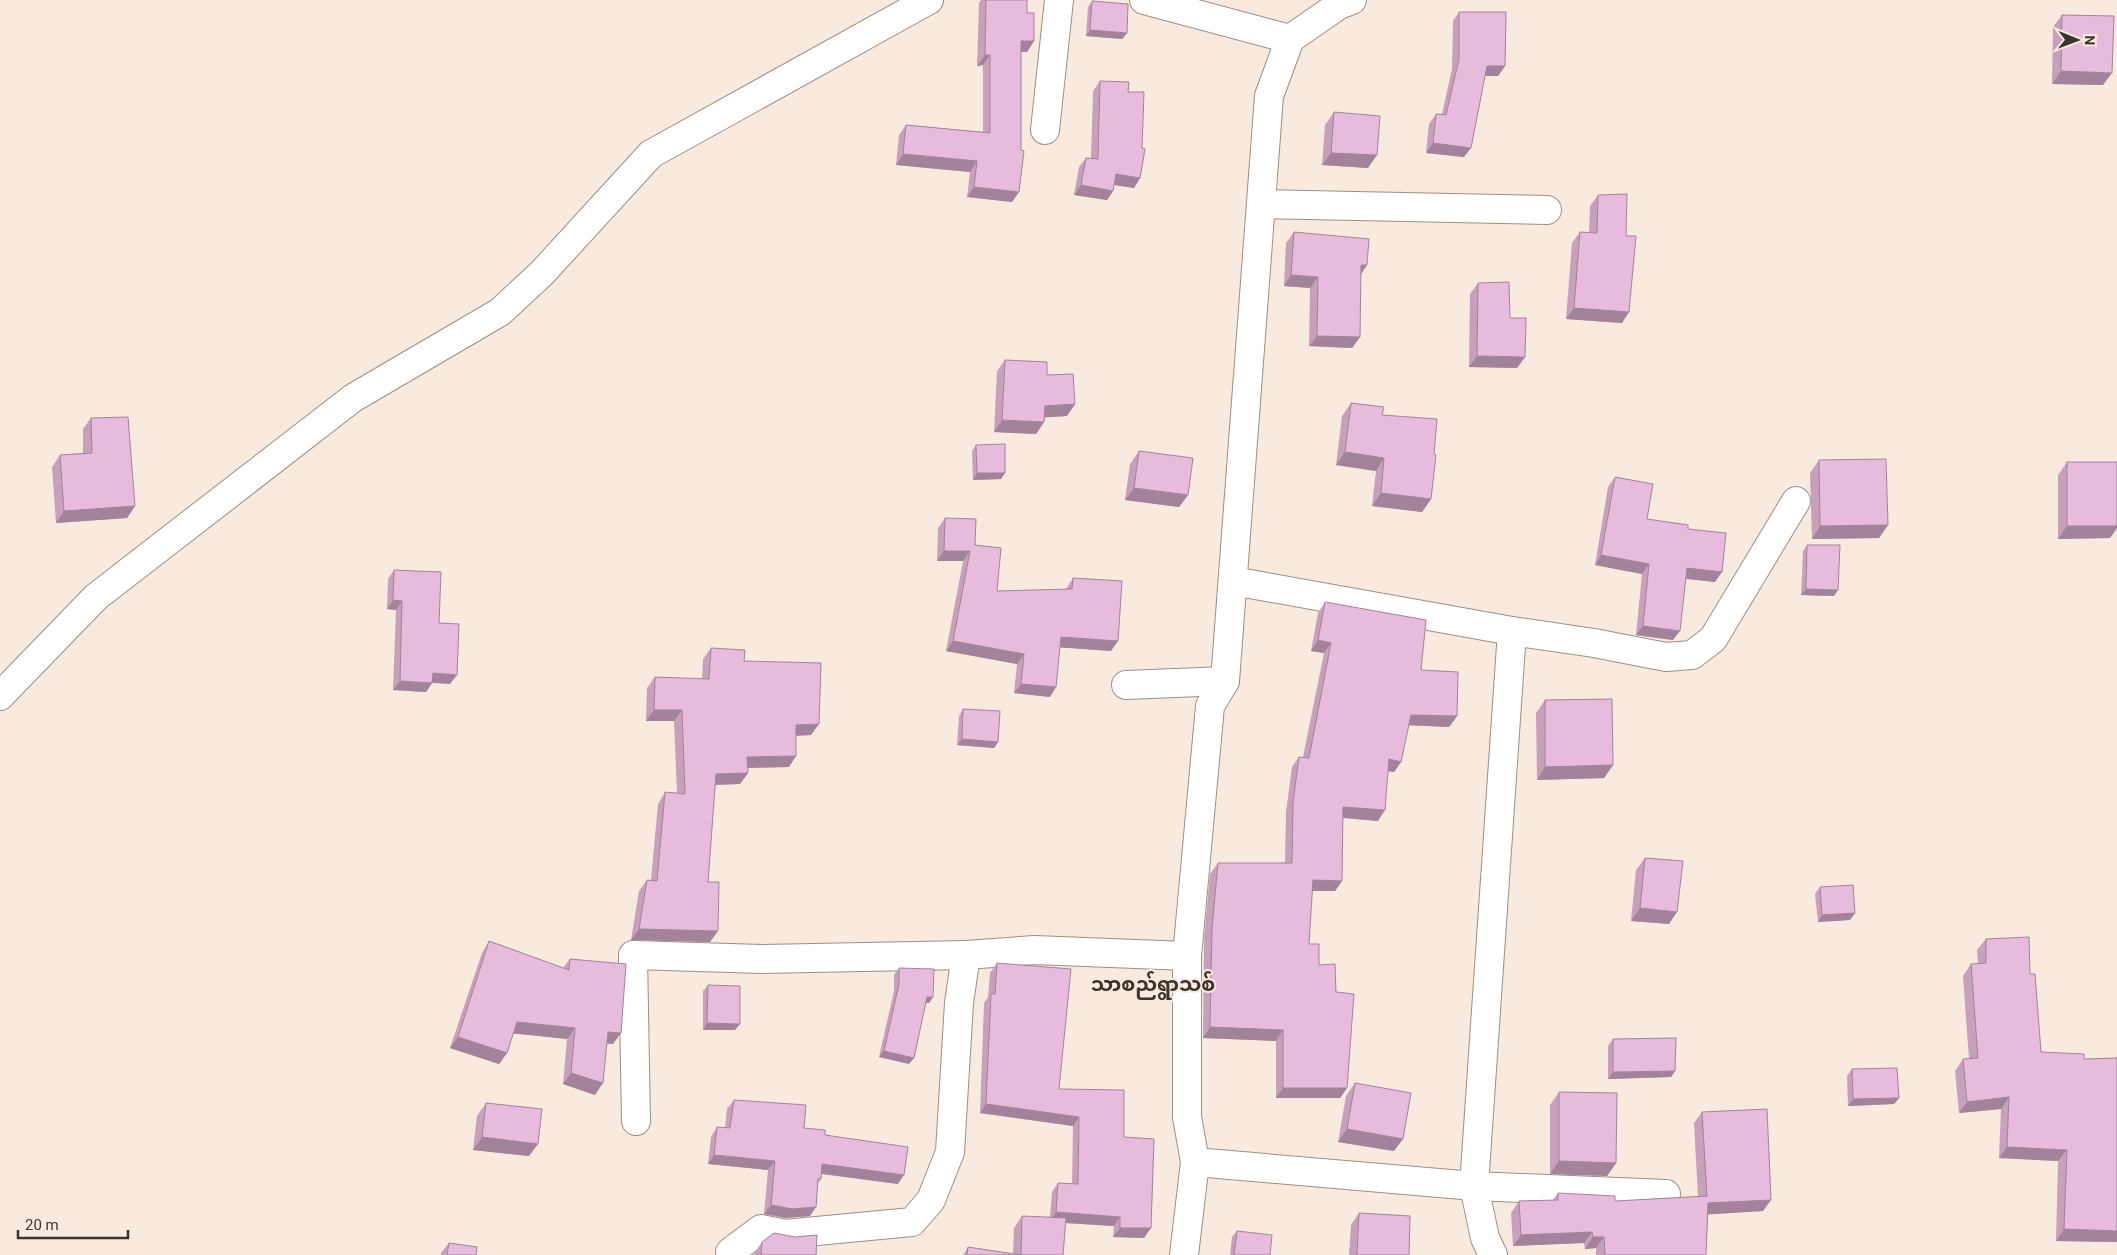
<svg xmlns="http://www.w3.org/2000/svg" width="2117" height="1255" viewBox="0 0 2117 1255" font-family="Roboto,'Noto Sans Myanmar',sans-serif">
  <style>
    .lines { fill: none; stroke-linecap: round; stroke-linejoin: round }
    .minor-casing { stroke: #9c8f84; stroke-width: 30 }
    .minor { stroke: #fff; stroke-width: 28 }
    .wall { fill: #c7a1bc }
    .shaded-wall { fill: #a28399 }
    .building { fill: #e7bbdb; stroke: #a28399 }
    .labels { text-anchor: middle; stroke-width: 4; stroke-linejoin: round; paint-order: stroke }
    .quarter-label { font-size: 20px; font-weight: bold; fill: #3d3229; stroke: #f8eade }
  </style>
  <rect width="100%" height="100%" fill="#f8eade"/>
  <g class="lines">
    <defs>
      <g id="minor">
        <polyline points="1144,0 1290,39"/>
        <polyline points="1045,130 1059,0"/>
        <polyline points="1261,204 1547,210"/>
        <polyline points="1233,581 1512,631"/>
        <polyline points="1126,685 1225,681"/>
        <polyline points="0,696 96,597 353,398 500,312 542,273 651,154 929,0"/>
        <polyline points="636,1121 633,955 762,959 966,955"/>
        <polyline points="1195,1162 1474,1186 1666,1194"/>
        <polyline points="731,1255 730,1252 761,1229 785,1234 912,1222 931,1200 950,1152 959,1003 966,955 1034,950 1187,956"/>
        <polyline points="1184,1255 1195,1162 1187,1117 1187,956 1210,706 1225,681 1269,96 1290,39 1339,5 1352,0"/>
        <polyline points="1493,1255 1485,1238 1474,1186 1512,631 1594,643 1666,657 1692,655 1713,639 1796,501"/>
      </g>
    </defs>
    <use href="#minor" class="minor-casing"/>
    <use href="#minor" class="minor"/>
  </g>
  <g class="wall">
    <polygon points="981,0 1027,0 1027,13 1034,41 1027,52 1021,52 1012,202 967,197 970,172 896,165 899,135 906,125 983,132 983,65 977,66 979,3"/>
    <polygon points="1092,1 1127,33 1122,39 1086,36 1088,7"/>
    <polygon points="1459,12 1505,66 1498,76 1485,76 1464,157 1426,153 1429,124 1436,114 1442,114 1452,69 1453,21"/>
    <polygon points="2062,15 2103,85 2052,84 2053,27"/>
    <polygon points="1100,81 1128,92 1140,178 1134,188 1114,185 1113,191 1107,200 1074,195 1079,167 1086,158 1091,158 1093,91"/>
    <polygon points="1334,112 1368,168 1322,165 1325,125"/>
    <polygon points="1598,195 1626,236 1622,323 1566,319 1572,243 1580,232 1589,233 1590,206"/>
    <polygon points="1294,232 1360,337 1352,348 1309,346 1310,288 1284,286 1286,243"/>
    <polygon points="1478,283 1510,318 1525,357 1517,368 1469,367 1470,294"/>
    <polygon points="1005,360 1047,375 1075,404 1067,416 1045,417 1044,422 1036,434 994,432 997,371"/>
    <polygon points="1351,403 1382,415 1431,499 1422,512 1372,506 1376,471 1336,465 1342,416"/>
    <polygon points="91,418 135,506 127,518 56,523 52,467 60,455 83,453 83,429"/>
    <polygon points="976,445 1005,473 1001,479 973,480 972,451"/>
    <polygon points="1139,451 1188,495 1179,507 1125,500 1130,464"/>
    <polygon points="1819,460 1888,525 1879,538 1812,539 1810,473"/>
    <polygon points="2067,462 2117,462 2117,528 2110,538 2058,539 2058,475"/>
    <polygon points="1615,477 1647,519 1688,529 1715,582 1686,579 1673,640 1636,635 1642,574 1595,565 1608,487"/>
    <polygon points="945,518 975,545 997,591 1066,589 1073,578 1111,651 1060,647 1050,697 1014,693 1017,664 946,651 963,561 937,561 938,528"/>
    <polygon points="1807,545 1834,596 1801,595 1803,551"/>
    <polygon points="394,570 439,623 450,684 432,683 426,692 393,690 396,610 387,609 388,579"/>
    <polygon points="1325,602 1421,670 1457,716 1449,727 1408,725 1401,762 1394,772 1388,771 1378,821 1343,818 1342,881 1335,891 1312,891 1309,944 1319,965 1336,992 1347,1088 1340,1098 1276,1098 1276,1041 1203,1038 1204,939 1210,874 1218,863 1285,863 1286,812 1292,767 1299,757 1303,757 1324,653 1311,651 1318,613"/>
    <polygon points="711,648 744,661 811,735 796,736 789,767 747,768 748,773 740,784 715,785 708,882 710,942 631,940 639,891 647,880 651,880 658,804 665,792 677,793 674,721 646,721 647,688 655,677 702,679 703,659"/>
    <polygon points="1545,700 1613,765 1604,778 1537,780 1536,713"/>
    <polygon points="963,709 998,742 994,748 957,745 959,716"/>
    <polygon points="1645,858 1669,924 1631,921 1636,870"/>
    <polygon points="1820,887 1855,913 1850,920 1818,922 1815,894"/>
    <polygon points="1986,939 2030,974 2041,1052 2084,1059 2117,1058 2117,1242 2056,1241 2058,1161 1999,1158 2001,1109 1959,1113 1955,1071 1963,1059 1969,1059 1963,976 1971,964 1978,964 1977,950"/>
    <polygon points="489,941 563,968 570,959 613,1044 607,1043 595,1095 563,1084 567,1039 513,1033 507,1053 499,1064 450,1048 482,953"/>
    <polygon points="997,963 1059,1089 1124,1137 1144,1238 1113,1237 1114,1226 1065,1223 1063,1255 963,1255 968,1247 1013,1254 1014,1228 1022,1216 1050,1217 1052,1192 1058,1183 1072,1184 1073,1126 980,1113 984,1003 988,997 990,973"/>
    <polygon points="899,968 933,997 929,1003 926,1003 909,1064 879,1057 894,991 894,975"/>
    <polygon points="708,985 735,1030 703,1030 703,991"/>
    <polygon points="1613,1039 1675,1071 1671,1077 1608,1079 1608,1046"/>
    <polygon points="1852,1069 1899,1098 1894,1104 1848,1106 1847,1076"/>
    <polygon points="1355,1083 1394,1151 1338,1142 1346,1096"/>
    <polygon points="1559,1092 1616,1163 1607,1176 1550,1174 1550,1105"/>
    <polygon points="734,1100 804,1128 825,1135 898,1184 821,1174 821,1179 818,1183 810,1216 786,1218 764,1214 768,1170 708,1164 711,1137 717,1127 725,1128 727,1109"/>
    <polygon points="486,1103 529,1156 473,1150 477,1116"/>
    <polygon points="1702,1112 1763,1211 1708,1214 1706,1255 1596,1255 1596,1248 1585,1249 1584,1243 1513,1246 1511,1213 1519,1201 1553,1200 1558,1193 1615,1201 1698,1197 1694,1123"/>
    <polygon points="1359,1213 1409,1255 1349,1255 1351,1225"/>
    <polygon points="1237,1231 1270,1255 1230,1255 1232,1237"/>
    <polygon points="762,1242 816,1255 753,1255"/>
    <polygon points="449,1243 476,1255 441,1255 441,1253"/>
  </g>
  <g class="shaded-wall">
    <polygon points="1090,30 1127,33 1122,39 1086,36"/>
    <polygon points="1021,41 1034,41 1027,52 1014,51"/>
    <polygon points="985,55 990,55 983,65 977,66"/>
    <polygon points="1487,66 1505,66 1498,76 1480,76"/>
    <polygon points="2061,71 2112,73 2103,85 2052,84"/>
    <polygon points="1433,143 1471,148 1464,157 1426,153"/>
    <polygon points="1331,153 1377,155 1368,168 1322,165"/>
    <polygon points="903,154 977,161 970,172 896,165"/>
    <polygon points="1116,174 1140,178 1134,188 1109,184"/>
    <polygon points="1081,185 1113,191 1107,200 1074,195"/>
    <polygon points="974,187 1019,192 1012,202 967,197"/>
    <polygon points="1361,265 1367,265 1360,276"/>
    <polygon points="1291,275 1318,277 1310,288 1284,286"/>
    <polygon points="1574,308 1629,312 1622,323 1566,319"/>
    <polygon points="1317,336 1360,337 1352,348 1309,346"/>
    <polygon points="1477,356 1525,357 1517,368 1469,367"/>
    <polygon points="1075,404 1067,416 1037,418 1045,406"/>
    <polygon points="1002,420 1044,422 1036,434 994,432"/>
    <polygon points="1345,452 1384,458 1376,471 1336,465"/>
    <polygon points="977,473 1005,473 1001,479 973,480"/>
    <polygon points="1134,488 1188,495 1179,507 1125,500"/>
    <polygon points="1381,493 1431,499 1422,512 1372,506"/>
    <polygon points="135,506 127,518 56,523 64,511"/>
    <polygon points="1888,525 1879,538 1812,539 1820,526"/>
    <polygon points="2067,526 2117,526 2117,528 2110,538 2058,539"/>
    <polygon points="944,551 970,551 963,561 937,561"/>
    <polygon points="1601,555 1649,564 1642,574 1595,565"/>
    <polygon points="1687,568 1722,572 1715,582 1680,578"/>
    <polygon points="1806,589 1838,590 1834,596 1801,595"/>
    <polygon points="393,600 402,601 396,610 387,609"/>
    <polygon points="1643,626 1680,631 1673,640 1636,635"/>
    <polygon points="1061,637 1118,641 1111,651 1054,647"/>
    <polygon points="1318,640 1331,643 1324,653 1311,651"/>
    <polygon points="953,641 1024,654 1017,664 946,651"/>
    <polygon points="433,673 457,675 450,684 427,682"/>
    <polygon points="400,681 432,683 426,692 393,690"/>
    <polygon points="1021,684 1056,687 1050,697 1014,693"/>
    <polygon points="654,710 682,710 674,721 646,721"/>
    <polygon points="1411,715 1457,716 1449,727 1403,725"/>
    <polygon points="819,724 811,735 788,736 796,725"/>
    <polygon points="962,739 998,742 994,748 957,745"/>
    <polygon points="796,756 789,767 739,768 747,757"/>
    <polygon points="1389,759 1401,762 1394,772 1381,770"/>
    <polygon points="1613,765 1604,778 1537,780 1545,767"/>
    <polygon points="748,773 740,784 708,785 716,774"/>
    <polygon points="1343,807 1385,810 1378,821 1336,817"/>
    <polygon points="1313,880 1342,881 1335,891 1305,891"/>
    <polygon points="1640,908 1677,912 1669,924 1631,921"/>
    <polygon points="1855,913 1850,920 1818,922 1822,915"/>
    <polygon points="639,929 718,931 710,942 631,940"/>
    <polygon points="927,997 933,997 929,1003 922,1003"/>
    <polygon points="517,1022 575,1028 567,1039 509,1033"/>
    <polygon points="707,1023 740,1024 735,1030 703,1030"/>
    <polygon points="1210,1027 1283,1030 1276,1041 1203,1038"/>
    <polygon points="608,1032 621,1033 613,1044 600,1043"/>
    <polygon points="458,1037 507,1053 499,1064 450,1048"/>
    <polygon points="884,1051 914,1058 909,1064 879,1057"/>
    <polygon points="1675,1071 1671,1077 1608,1079 1613,1072"/>
    <polygon points="571,1073 603,1083 595,1095 563,1084"/>
    <polygon points="1283,1088 1347,1088 1340,1098 1276,1098"/>
    <polygon points="2009,1097 2001,1109 1959,1113 1967,1102"/>
    <polygon points="1899,1098 1894,1104 1848,1106 1853,1099"/>
    <polygon points="986,1104 1079,1117 1073,1126 980,1113"/>
    <polygon points="1347,1129 1403,1139 1394,1151 1338,1142"/>
    <polygon points="482,1137 538,1144 529,1156 473,1150"/>
    <polygon points="2007,1147 2067,1150 2058,1161 1999,1158"/>
    <polygon points="714,1155 775,1161 768,1170 708,1164"/>
    <polygon points="1559,1161 1616,1163 1607,1176 1550,1174"/>
    <polygon points="822,1164 904,1175 898,1184 816,1173"/>
    <polygon points="1771,1200 1763,1211 1700,1215 1708,1203"/>
    <polygon points="771,1205 816,1207 810,1216 786,1218 764,1214"/>
    <polygon points="1056,1212 1120,1217 1114,1226 1050,1222"/>
    <polygon points="1120,1228 1151,1228 1144,1238 1113,1237"/>
    <polygon points="2064,1229 2117,1231 2117,1242 2056,1241"/>
    <polygon points="1592,1232 1584,1243 1513,1246 1521,1235"/>
    <polygon points="1593,1237 1604,1237 1596,1248 1585,1249"/>
  </g>
  <g class="building">
    <polygon points="986,0 1027,0 1027,13 1034,13 1034,41 1021,41 1021,150 1024,151 1019,192 974,187 977,161 903,154 906,125 990,133 990,55 985,55"/>
    <polygon points="1092,1 1128,4 1127,33 1090,30"/>
    <polygon points="1459,12 1506,12 1505,66 1487,66 1471,148 1433,143 1436,114 1446,115 1459,59"/>
    <polygon points="2062,15 2114,16 2112,73 2061,71"/>
    <polygon points="1100,81 1129,82 1128,92 1144,92 1142,148 1145,149 1140,178 1116,174 1113,191 1081,185 1086,158 1098,159"/>
    <polygon points="1334,112 1380,116 1377,155 1331,153"/>
    <polygon points="1627,194 1626,236 1636,236 1629,312 1574,308 1580,232 1597,233 1598,195"/>
    <polygon points="1294,232 1369,239 1367,265 1361,265 1360,337 1317,336 1318,277 1291,275"/>
    <polygon points="1509,282 1510,318 1526,318 1525,357 1477,356 1478,283"/>
    <polygon points="1005,360 1047,362 1047,375 1073,374 1075,404 1045,406 1044,422 1002,420"/>
    <polygon points="1351,403 1384,407 1382,415 1437,419 1434,454 1436,455 1431,499 1381,493 1384,458 1345,452"/>
    <polygon points="128,417 135,506 64,511 60,455 92,453 91,418"/>
    <polygon points="1005,444 1005,473 977,473 976,445"/>
    <polygon points="1139,451 1193,458 1188,495 1134,488"/>
    <polygon points="1886,459 1888,525 1820,526 1819,460"/>
    <rect x="2067" y="462" width="50" height="64"/>
    <polygon points="1615,477 1653,484 1647,519 1688,525 1688,529 1726,533 1722,572 1687,568 1680,631 1643,626 1649,564 1601,555"/>
    <polygon points="945,518 976,519 975,545 1001,548 997,591 1072,589 1073,578 1122,581 1118,641 1061,637 1056,687 1021,684 1024,654 953,641 970,551 944,551"/>
    <polygon points="1807,545 1840,545 1838,590 1806,589"/>
    <polygon points="394,570 441,572 439,623 459,624 457,675 433,673 432,683 400,681 402,601 393,600"/>
    <polygon points="1325,602 1426,620 1421,670 1458,672 1457,716 1411,715 1401,762 1389,759 1385,810 1343,807 1342,881 1313,880 1309,944 1319,944 1319,965 1335,964 1336,992 1354,994 1347,1088 1283,1088 1283,1030 1210,1027 1212,928 1218,863 1292,863 1293,802 1299,757 1309,758 1331,643 1318,640"/>
    <polygon points="711,648 745,650 744,661 821,663 819,724 796,725 796,756 747,757 748,773 716,774 708,882 719,882 718,931 639,929 647,880 657,881 665,792 685,794 682,710 654,710 655,677 709,679"/>
    <polygon points="1612,699 1613,765 1545,767 1545,700"/>
    <polygon points="963,709 1000,711 998,742 962,739"/>
    <polygon points="1645,858 1683,861 1677,912 1640,908"/>
    <polygon points="1853,885 1855,913 1822,915 1820,887"/>
    <polygon points="2029,937 2030,974 2035,974 2041,1052 2084,1054 2084,1059 2117,1058 2117,1231 2064,1229 2067,1150 2007,1147 2009,1097 1967,1102 1963,1059 1978,1058 1971,964 1986,963 1986,939"/>
    <polygon points="489,941 569,970 570,959 626,964 621,1033 608,1032 603,1083 571,1073 575,1028 517,1022 507,1053 458,1037"/>
    <polygon points="997,963 1071,969 1059,1089 1124,1090 1124,1137 1154,1139 1151,1228 1120,1228 1120,1217 1056,1212 1058,1183 1078,1184 1079,1117 986,1104 991,994 995,994"/>
    <polygon points="899,968 934,969 933,997 927,997 914,1058 884,1051 899,984"/>
    <polygon points="708,985 740,986 740,1024 707,1023"/>
    <polygon points="1676,1038 1675,1071 1613,1072 1613,1039"/>
    <polygon points="1897,1068 1899,1098 1853,1099 1852,1069"/>
    <polygon points="1355,1083 1411,1093 1403,1139 1347,1129"/>
    <polygon points="1559,1092 1617,1093 1616,1163 1559,1161"/>
    <polygon points="734,1100 806,1105 804,1128 825,1130 825,1135 908,1147 904,1175 822,1164 821,1179 818,1179 816,1207 792,1209 771,1205 775,1161 714,1155 717,1127 730,1128"/>
    <polygon points="486,1103 542,1109 538,1144 482,1137"/>
    <polygon points="1767,1109 1771,1200 1708,1203 1706,1255 1605,1255 1604,1237 1593,1237 1592,1232 1521,1235 1519,1201 1558,1200 1558,1193 1615,1196 1615,1201 1707,1196 1702,1112"/>
    <polygon points="1359,1213 1410,1216 1409,1255 1357,1255"/>
    <polygon points="1022,1216 1066,1218 1063,1255 967,1255 968,1247 1021,1255"/>
    <polygon points="1237,1231 1272,1235 1270,1255 1234,1255"/>
    <polygon points="774,1233 795,1237 817,1235 816,1255 761,1255 762,1242"/>
    <polygon points="449,1243 477,1247 476,1255 447,1255"/>
  </g>
  <g class="labels">
    <g class="quarter-label">
      <text x="1153" y="991">သာစည်ရွာသစ်</text>
    </g>
  </g>
  <g transform="translate(2077 40) rotate(91)" stroke="#f8eade" stroke-width="4" paint-order="stroke">
  <path d="M0-4L9 19L0 12L-9 19Z" fill="#393430"/>
  <text y="-8" font-size="14" font-weight="bold" text-anchor="middle" fill="#393430">N</text>
  </g>
  <path d="M18 1230v8h110v-8" fill="none" stroke="#393430" stroke-width="2.5"/>
  <text x="25" y="1230" font-size="15" fill="#393430" stroke="#f8eade" stroke-width="4" paint-order="stroke">20 m</text>
</svg>
